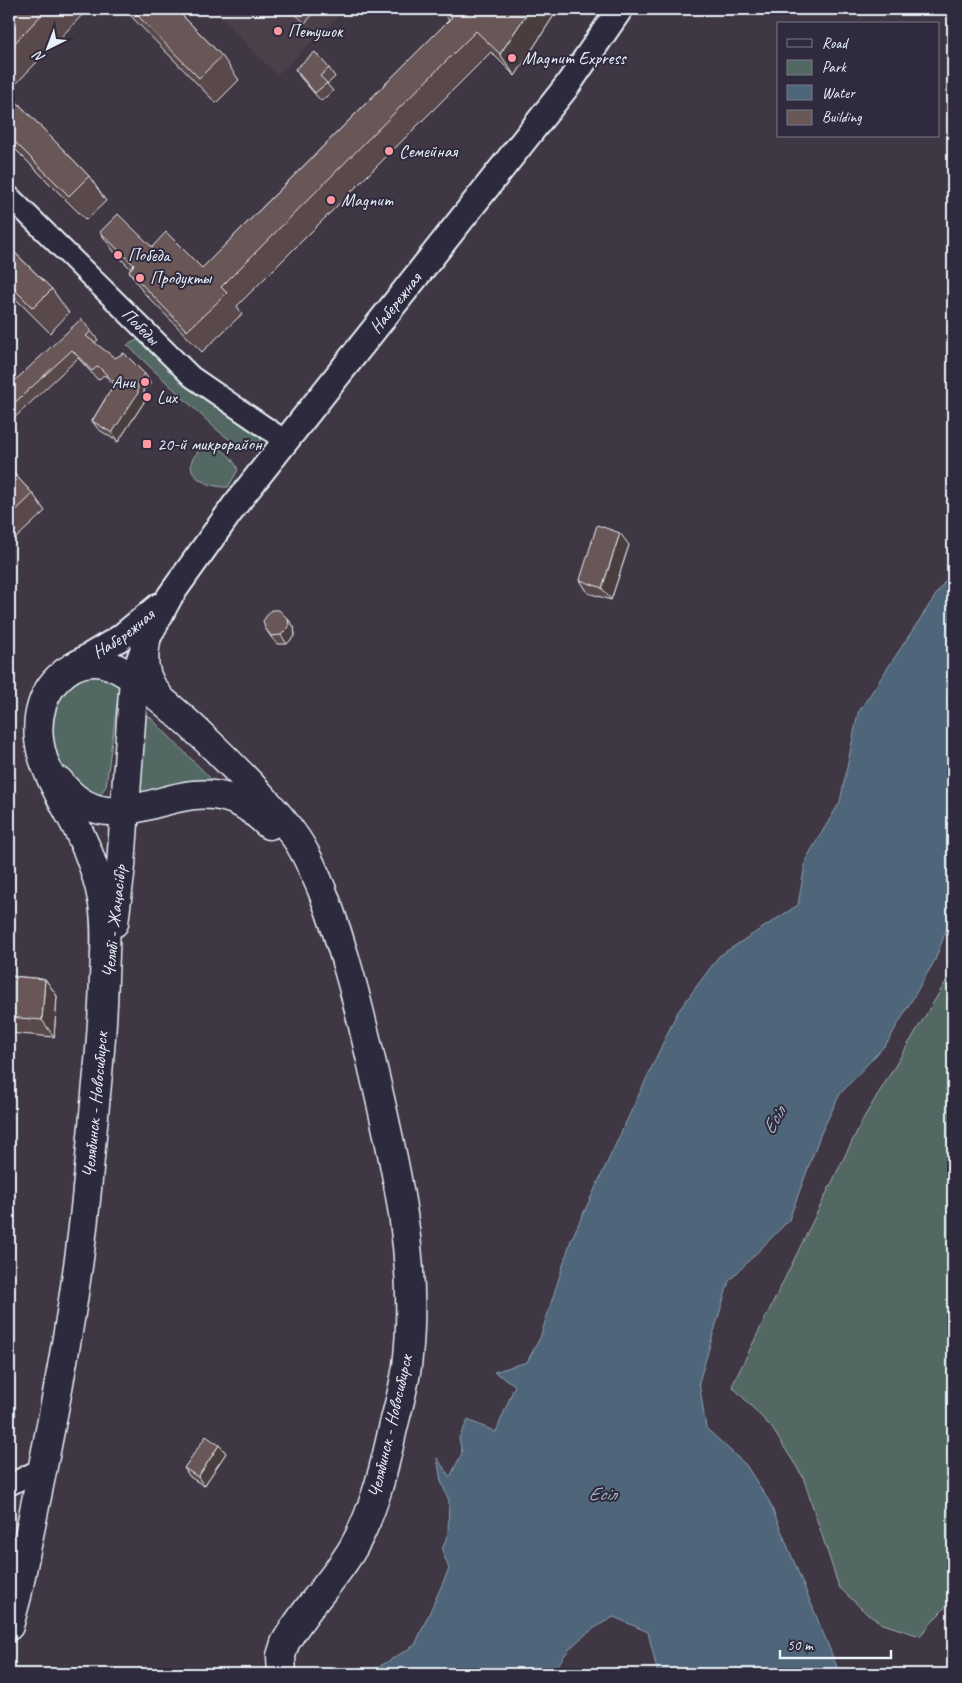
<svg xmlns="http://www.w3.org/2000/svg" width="962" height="1683" viewBox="0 0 962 1683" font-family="Caveat,sans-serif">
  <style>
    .built { fill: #4c404a }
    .green { fill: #536862; stroke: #9eacad }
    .water { fill: #4f667a; stroke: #8c9eac }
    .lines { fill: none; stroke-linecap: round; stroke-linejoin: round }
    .minor-casing { stroke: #e8f1f8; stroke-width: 24 }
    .major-casing { stroke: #e8f1f8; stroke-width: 29 }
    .highway-casing { stroke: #e8f1f8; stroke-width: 31 }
    .minor { stroke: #2f2a3d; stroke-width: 20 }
    .major { stroke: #2f2a3d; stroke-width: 25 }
    .highway { stroke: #2f2a3d; stroke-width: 28 }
    .wall { fill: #5a4a4b; stroke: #e8f1f8 }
    .shaded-wall { fill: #4a3c3d; stroke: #e8f1f8 }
    .building { fill: #695657; stroke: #e8f1f8 }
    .poi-dot { fill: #ff9aa2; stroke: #2f2a3d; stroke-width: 2 }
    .labels { text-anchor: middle; stroke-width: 4; stroke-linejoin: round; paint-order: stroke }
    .poi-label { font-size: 18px; fill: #e8f1f8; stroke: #2f2a3d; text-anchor: start }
    .street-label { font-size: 18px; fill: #e8f1f8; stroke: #2f2a3d }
    .water-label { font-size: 19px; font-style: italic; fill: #abb9c6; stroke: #2f2a3d }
  </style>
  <rect width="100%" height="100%" fill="#403745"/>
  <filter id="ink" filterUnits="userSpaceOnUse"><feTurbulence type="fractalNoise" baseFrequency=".02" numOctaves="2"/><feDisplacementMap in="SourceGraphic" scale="10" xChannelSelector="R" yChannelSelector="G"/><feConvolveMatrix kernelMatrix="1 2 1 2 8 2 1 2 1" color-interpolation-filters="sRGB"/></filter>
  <g filter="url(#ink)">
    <polygon class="built" points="212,9 346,9 277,75"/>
    <g class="green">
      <polygon points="137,340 146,342 248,423 261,439 257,448 249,449 234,443 216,429 127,345"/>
      <path d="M214,446C226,451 233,458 238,470L228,487C215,488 186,480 192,460C194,456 199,451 202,447Z"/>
      <polygon points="89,670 118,681 119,688 106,786 99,797 64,779 49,735 58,696"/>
      <polygon points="135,702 218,786 128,802"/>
      <polygon points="953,970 953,1598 920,1636 883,1624 867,1614 839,1587 803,1477 772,1428 732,1386 863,1119"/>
    </g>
    <path class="water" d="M953,569V912L935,960L887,1043L840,1094L821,1133L789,1220L729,1281L699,1382L706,1428L746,1465L769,1501L840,1674H658L648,1632L614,1617C590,1629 564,1648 554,1674H372L377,1668L415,1645L449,1569L442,1550L448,1533L449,1501L441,1481L437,1458L450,1477L462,1453L459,1438L468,1420L496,1432L515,1385L494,1372L527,1362L540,1338L571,1240L677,1013L719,956L798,905L806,859L840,802L858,713Z"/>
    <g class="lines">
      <defs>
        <g id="minor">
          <path id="s1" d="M9,196L192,377L284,440"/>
          <polyline points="9,1485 41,1469"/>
        </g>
        <g id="major">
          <path id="s2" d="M139,661L146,641L170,596L235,505L567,86L620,9"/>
          <path id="s3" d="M73,666L120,638L159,606"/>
        </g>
        <g id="highway">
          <path d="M146,641C142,662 144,678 158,695"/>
          <path d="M59,781C111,850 169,776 231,799C246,804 258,815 269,825"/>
          <polyline points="114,923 121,866 134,678"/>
          <path id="s4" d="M9,1626L17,1596C38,1488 62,1381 77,1273C86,1214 90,1154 96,1094C100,1055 103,1017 104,978C105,953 107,928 103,904C99,880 90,855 80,834C61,794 27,752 42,705C50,679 77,655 106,664C147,675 267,796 293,834C305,850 314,871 322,890C345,949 360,1012 374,1073C397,1170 419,1266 407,1366C404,1387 398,1408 393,1428C384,1469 374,1511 353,1548C333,1582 304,1609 285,1643L281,1656L282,1674"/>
        </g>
      </defs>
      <use href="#minor" class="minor-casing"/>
      <use href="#major" class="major-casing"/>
      <use href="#highway" class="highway-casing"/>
      <use href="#minor" class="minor"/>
      <use href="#major" class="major"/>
      <use href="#highway" class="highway"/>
    </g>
    <g class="wall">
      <polygon points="14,9 88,9 9,91 9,14"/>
      <polygon points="124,9 176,9 222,56 239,80 216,103"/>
      <polygon points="290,9 318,9 305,23"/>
      <polygon points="441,9 558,9 515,76 491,52 237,306 242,314 202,352 143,292 129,271 131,269 115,253 100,232 152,247 202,268 449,20"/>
      <polygon points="329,68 335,77 327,84 333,91 321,101 301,78 295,69"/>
      <polygon points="9,94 89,176 106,201 86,220 9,143"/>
      <polygon points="9,247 52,289 69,313 50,333 9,292"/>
      <polygon points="91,331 98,340 94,343 115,358 145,374 151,383 144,390 144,402 118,442 98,429 92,421 114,384 104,375 98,380 78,358 9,423 9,386"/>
      <polygon points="9,468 33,494 45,511 12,542 9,539"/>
      <polygon points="629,545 611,600 588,593 580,580"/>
      <polygon points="288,619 294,627 295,635 287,644 277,644 271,637 265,628"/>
      <polygon points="9,973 11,976 45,979 57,996 54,1037 9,1033"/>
      <polygon points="219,1445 226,1453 204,1486 190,1477 184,1468"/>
    </g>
    <g class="shaded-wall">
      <polygon points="530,9 558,9 515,76 500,54"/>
      <polygon points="138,381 144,390 144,402 118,442 112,433"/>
      <polygon points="620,533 629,545 611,600 602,588"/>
      <polygon points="288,619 294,627 295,635 287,644 281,635"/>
      <polygon points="45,979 57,996 54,1037 42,1020"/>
      <polygon points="219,1445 226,1453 204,1486 198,1477"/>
    </g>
    <g class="building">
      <polygon points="14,9 47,9 9,49 9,14"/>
      <polygon points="131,9 176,9 222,56 199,78"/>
      <polygon points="293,9 304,9 299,14"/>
      <polygon points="443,9 530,9 500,54 476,31 221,287 227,293 187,331 129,271 134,265 100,232 118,214 152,247 166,232 202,268 452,17"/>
      <polygon points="315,52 329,68 320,76 327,83 315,93 295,69"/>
      <polygon points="9,94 89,176 69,196 9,136"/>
      <polygon points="9,247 52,289 33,308 9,284"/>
      <polygon points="81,319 91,331 86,336 115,358 124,353 145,374 138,381 138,393 112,433 92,421 115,383 98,366 92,371 72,350 9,408 9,386"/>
      <polygon points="9,468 33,494 9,517"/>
      <polygon points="597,525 620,533 602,588 580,580"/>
      <polygon points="271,610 279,610 288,619 289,627 281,635 271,636 265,628 263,621"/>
      <polygon points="9,976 45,979 42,1020 9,1017"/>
      <polygon points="206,1436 219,1445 198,1477 184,1468"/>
    </g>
  </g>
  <g class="poi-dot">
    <circle cx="278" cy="31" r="5"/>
    <circle cx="512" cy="58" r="5"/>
    <circle cx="389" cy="151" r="5"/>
    <circle cx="331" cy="200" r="5"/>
    <circle cx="118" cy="255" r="5"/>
    <circle cx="140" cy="278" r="5"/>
    <circle cx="145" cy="382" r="5"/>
    <circle cx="147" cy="397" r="5"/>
    <rect x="142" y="439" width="10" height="10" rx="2.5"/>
  </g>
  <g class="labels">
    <g class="poi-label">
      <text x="288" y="37">Петушок</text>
      <text x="522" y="64">Magnum Express</text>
      <text x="399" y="157">Семейная</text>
      <text x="341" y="206">Magnum</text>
      <text x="128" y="261">Победа</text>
      <text x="150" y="284">Продукты</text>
      <text x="135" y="388" text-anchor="end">Ани</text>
      <text x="157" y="403">Lux</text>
      <text x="157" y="450">20-й микрорайон</text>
    </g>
    <g class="street-label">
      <text dy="6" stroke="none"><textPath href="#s2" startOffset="442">Набережная</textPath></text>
      <text dy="6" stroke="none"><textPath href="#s1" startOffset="185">Победы</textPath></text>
      <text dy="6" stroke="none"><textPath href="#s3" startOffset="60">Набережная</textPath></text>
      <text transform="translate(114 921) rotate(-84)" y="6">Челябі - Жаңасібір</text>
      <text dy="6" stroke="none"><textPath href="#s4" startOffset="529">Челябинск - Новосибирск</textPath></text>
      <text transform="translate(390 1426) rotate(-77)" y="6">Челябинск - Новосибирск</text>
    </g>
    <g class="water-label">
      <text transform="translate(773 1120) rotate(-61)" y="7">Есіл</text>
      <text x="602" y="1500">Есіл</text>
    </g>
  </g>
  <rect width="962" height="1683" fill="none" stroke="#2f2a3d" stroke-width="30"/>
  <rect x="15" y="15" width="932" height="1653" fill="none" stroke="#e8f1f8" stroke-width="2" filter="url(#ink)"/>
  <rect x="777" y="22" width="162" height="115" fill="#2f2a3d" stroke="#797a88"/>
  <rect x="787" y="39" width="25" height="8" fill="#2f2a3d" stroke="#797a88"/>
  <text x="822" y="48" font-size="15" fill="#e8f1f8">Road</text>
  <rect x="787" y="60" width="25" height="15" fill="#536862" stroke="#797a88"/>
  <text x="822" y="72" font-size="15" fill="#e8f1f8">Park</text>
  <rect x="787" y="85" width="25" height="15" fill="#4f667a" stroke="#797a88"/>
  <text x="822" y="98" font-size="15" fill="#e8f1f8">Water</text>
  <rect x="787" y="110" width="25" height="15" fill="#695657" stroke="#797a88"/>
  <text x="822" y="122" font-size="15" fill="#e8f1f8">Building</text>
  <g transform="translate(48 48) rotate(222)" stroke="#2f2a3d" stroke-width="4" paint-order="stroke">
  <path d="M0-4L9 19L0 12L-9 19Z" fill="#e8f1f8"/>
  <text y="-8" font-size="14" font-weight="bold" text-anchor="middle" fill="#e8f1f8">N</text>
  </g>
  <path d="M780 1650v8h111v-8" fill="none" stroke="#e8f1f8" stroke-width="2.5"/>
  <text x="787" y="1650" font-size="15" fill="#e8f1f8" stroke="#2f2a3d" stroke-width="4" paint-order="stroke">50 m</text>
</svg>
